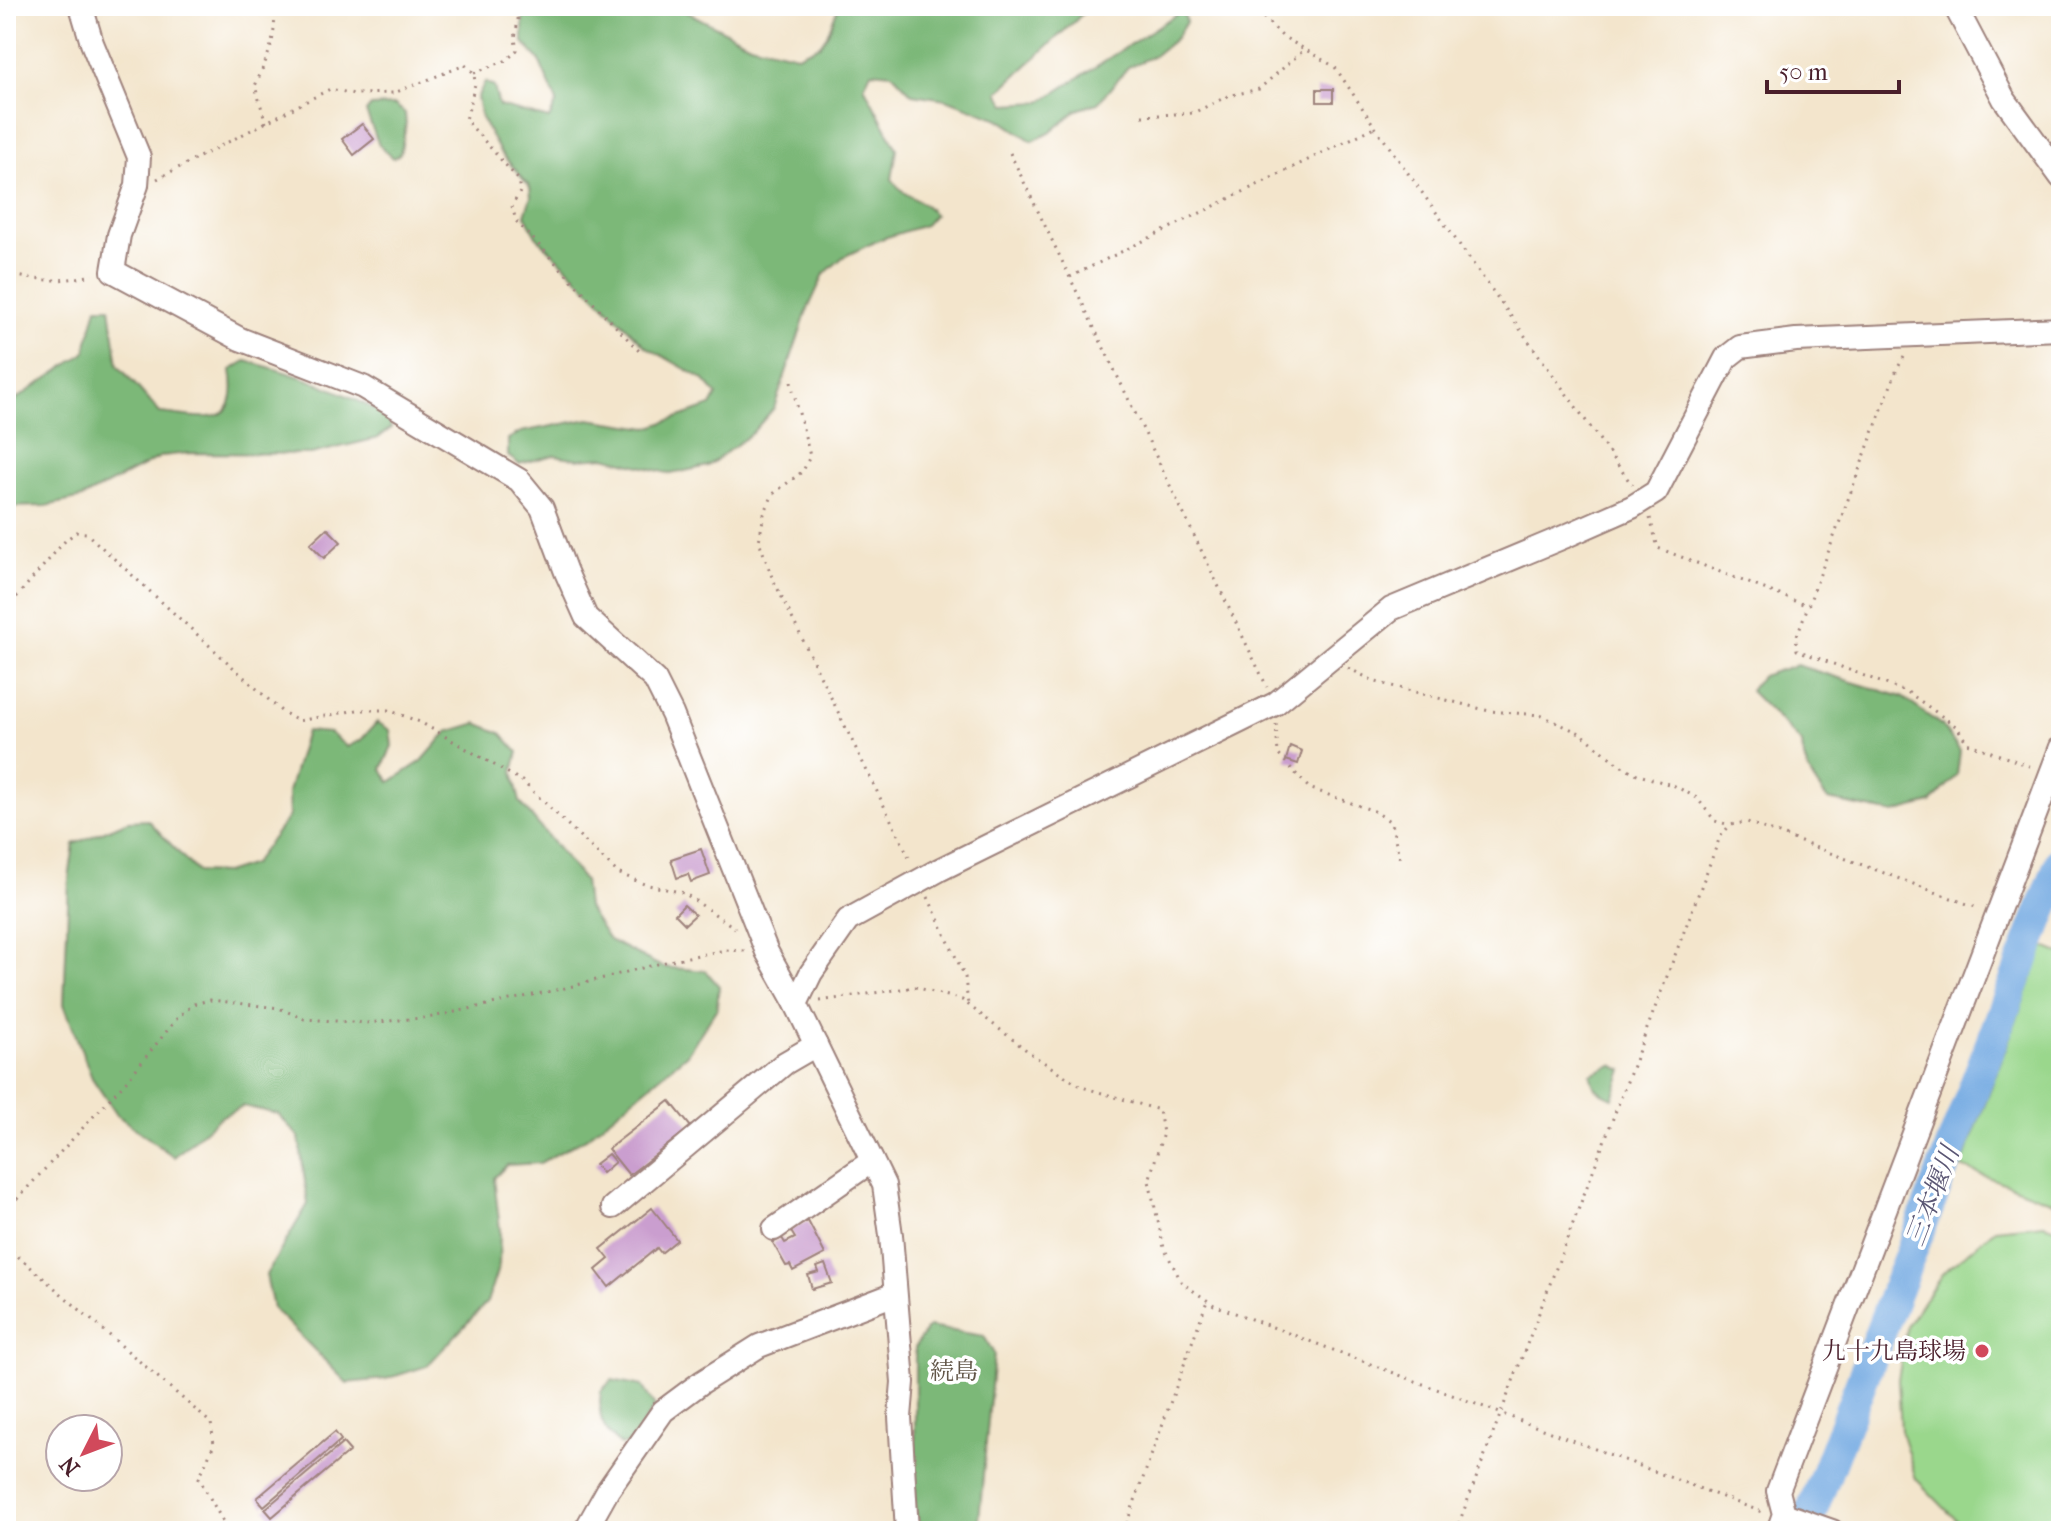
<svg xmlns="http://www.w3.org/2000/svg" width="2067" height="1537" viewBox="0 0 2067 1537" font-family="'IM FELL French Canon','Noto Serif JP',serif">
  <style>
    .green { fill: #9ad78c; stroke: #727b5c; stroke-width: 2 }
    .forest { fill: #7bb878; stroke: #626c52; stroke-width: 2 }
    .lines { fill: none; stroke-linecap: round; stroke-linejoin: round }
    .river { stroke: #75aae2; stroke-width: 32 }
    .building { fill: #ca9ecf }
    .minor-casing { stroke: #9e827c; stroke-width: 26 }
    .path { stroke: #9e827c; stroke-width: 3; stroke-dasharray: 2 6; stroke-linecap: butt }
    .minor { stroke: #fff; stroke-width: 22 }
    .poi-dot { fill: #d1495b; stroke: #fff; stroke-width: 3 }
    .labels { text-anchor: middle; stroke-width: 7; stroke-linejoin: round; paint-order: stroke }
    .poi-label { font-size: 24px; fill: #4a1f2b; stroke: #fff; text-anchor: end }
    .park-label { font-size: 24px; fill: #625648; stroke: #fff }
    .water-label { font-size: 26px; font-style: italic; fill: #5b5774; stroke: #fff }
  </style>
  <rect width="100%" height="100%" fill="#fff"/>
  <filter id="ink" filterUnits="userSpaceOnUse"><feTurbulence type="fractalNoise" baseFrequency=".0125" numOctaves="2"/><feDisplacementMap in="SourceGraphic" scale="16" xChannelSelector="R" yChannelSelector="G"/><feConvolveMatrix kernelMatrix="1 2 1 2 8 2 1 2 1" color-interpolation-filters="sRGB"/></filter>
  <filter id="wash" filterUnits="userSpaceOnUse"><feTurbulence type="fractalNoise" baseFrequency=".006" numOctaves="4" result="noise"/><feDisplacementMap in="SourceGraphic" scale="32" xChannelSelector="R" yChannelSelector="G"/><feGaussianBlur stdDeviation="1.8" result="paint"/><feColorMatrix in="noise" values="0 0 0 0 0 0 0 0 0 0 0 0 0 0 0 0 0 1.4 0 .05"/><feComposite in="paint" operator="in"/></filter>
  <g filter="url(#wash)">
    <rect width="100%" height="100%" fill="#f3e5cc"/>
    <g class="green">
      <polygon points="2044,947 2061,954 2061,1205 1961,1167"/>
      <polygon points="2044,1224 2061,1230 2061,1531 1967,1531 1916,1479 1901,1431 1898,1379 1908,1324 1942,1274 1995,1229"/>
    </g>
    <g class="forest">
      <path d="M526,6H675L750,44L797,55L820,45L827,35L839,6H1091L998,92L1006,104L1041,102L1183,10L1186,22L1176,38L1154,56L1128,67L1098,103L1077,110L1050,133L1032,141L999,119L946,99L912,94L892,73L871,71L864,86L897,149L892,179C906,201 924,198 934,215L925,225L881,239L843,257L824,274L807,311L774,408L752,433L708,466L671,474L605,457L579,459L554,455L519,464L508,456V439L521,432L589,419L648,428L711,406L717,395L703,379L645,346L536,236L525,215L531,197L530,187L500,152L481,118L477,98L485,82L494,87L499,106L549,119L557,102L539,60L523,42V11Z"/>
      <polygon points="395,105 405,113 406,126 400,154 393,158 379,145 366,112 371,106"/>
      <path d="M97,307H110L118,365L160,413C204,417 241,431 231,370L246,361C300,375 340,389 388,417L391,428L378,438L311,454L189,453L162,456L82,498L46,506L6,507V406L85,353Z"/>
      <path d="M1796,665L1902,697L1941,725L1960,751L1957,775L1931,803L1894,813L1828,800C1813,781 1803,767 1802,743L1750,691L1761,676Z"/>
      <polygon points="377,722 390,730 392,746 382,769 390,782 422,761 447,732 477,723 501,733 518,752 513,772 520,802 584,881 587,907 609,940 662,967 706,971 719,986 717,1008 687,1054 586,1138 540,1163 507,1165 494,1178 500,1230 499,1265 487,1302 427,1366 386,1379 347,1383 273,1308 266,1275 308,1204 299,1137 278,1114 243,1106 220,1117 174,1157 117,1115 92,1078 64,1004 69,879 74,844 128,821 148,820 197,872 225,873 253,864 289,816 288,792 306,731 330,733 347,747 361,740"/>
      <path d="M1612,1065L1623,1070L1613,1098C1600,1092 1591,1089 1591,1074Z"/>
      <polygon points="928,1327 984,1336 994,1354 978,1531 921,1531 915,1510 915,1347"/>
      <path d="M612,1380L642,1386L655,1407L629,1443L621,1445C600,1429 598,1416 601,1391Z"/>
    </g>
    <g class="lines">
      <polyline class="river" points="1804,1531 2061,861"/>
    </g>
    <g id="blocks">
      <g class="building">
        <rect x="1317" y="89" width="16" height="13"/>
        <polygon points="362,124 374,139 354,155 342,139"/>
        <polygon points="327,528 341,542 324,558 310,544"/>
        <polygon points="1290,746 1302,751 1298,764 1286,760"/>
        <polygon points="701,849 710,875 691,882 688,874 677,878 671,859"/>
        <polygon points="684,905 695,915 685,924 675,914"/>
        <polygon points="670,1101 691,1127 629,1175 608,1149"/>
        <polygon points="608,1154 615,1162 602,1173 595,1164"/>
        <polygon points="652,1208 677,1240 661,1253 657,1248 609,1287 596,1270 609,1259 601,1249"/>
        <polygon points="808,1221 825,1254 793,1271 790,1265 786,1266 773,1243 782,1238 785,1243 795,1238 790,1230"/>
        <polygon points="825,1264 832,1283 812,1289 808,1275 819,1272 817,1267"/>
        <polygon points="335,1432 341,1440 264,1506 257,1498"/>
        <polygon points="343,1443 350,1451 272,1517 265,1509"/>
      </g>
    </g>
  </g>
  <g filter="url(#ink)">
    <use href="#blocks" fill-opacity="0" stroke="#9e827c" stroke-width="2"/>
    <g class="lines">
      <defs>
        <g id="minor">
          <polyline points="81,6 92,43 139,157 137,185 119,235 113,271 240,339 363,387 519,480 542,508 566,572 586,617 655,680 672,714 767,952 796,1004 884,1185 891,1235 903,1382 900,1417 907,1531"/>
          <polyline points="1955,6 2004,99 2061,177"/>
          <polyline points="796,1004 811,973 848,920 939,870 1275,704 1391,609 1566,536 1632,507 1656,492 1726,358 1740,347 1796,340 2061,329"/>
          <polyline points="613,1207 785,1063 816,1045"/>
          <polyline points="774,1229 872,1161"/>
          <polyline points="1784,1514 1832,1531"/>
          <polyline points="585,1531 608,1490 663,1411 702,1382 759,1346 895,1294"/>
          <polyline points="1778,1531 1784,1514 1778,1491 2061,747"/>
        </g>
      </defs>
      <use href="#minor" class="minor-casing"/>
      <g class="path">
        <polyline points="1252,6 1282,36 1335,67 1375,127 1632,485"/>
        <polyline points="474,73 507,60 517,50 515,39 520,6"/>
        <polyline points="1142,116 1193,113 1228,96 1259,89 1305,49"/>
        <path d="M266,123L255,86C268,56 277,39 274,6"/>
        <polyline points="1010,153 1267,687"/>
        <polyline points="157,179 330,89 354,94 394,93 465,65 474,73 475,84 466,120 518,179 520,192 512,206 516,221 641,353"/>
        <path d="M6,273C39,282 59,282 93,275"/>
        <polyline points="1070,277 1375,127"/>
        <polyline points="1904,357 1897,369 1796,638 1797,650 1909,693 1957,727 1967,743 2032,767"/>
        <polyline points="791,382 810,456 803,471 773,494 764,514 759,541 772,577 911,861"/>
        <polyline points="1650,518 1658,548 1808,606"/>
        <polyline points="6,609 65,541 76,532 86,533 281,711 298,721 357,710 388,710 420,722 522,781 618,873 644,884 684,893 735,928"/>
        <polyline points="1348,668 1376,682 1489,711 1540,715 1582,734 1618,764 1639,775 1675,786 1697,798 1715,821 1730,825"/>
        <polyline points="1276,724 1278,754 1309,788 1374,811 1391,822 1400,860"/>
        <polyline points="928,897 965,977 968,1005"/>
        <polyline points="820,1001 915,987 962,1000 1034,1056 1082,1087 1159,1110 1163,1133 1149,1181 1164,1248 1182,1283 1214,1305 1762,1512"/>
        <polyline points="6,1211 128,1079 179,1016 194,1004 210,1000 279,1008 304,1019 367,1023 432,1017 565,988 677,959 726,950 747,951"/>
        <polyline points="6,1246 211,1423 214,1444 199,1478 228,1531"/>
        <polyline points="1124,1531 1207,1301"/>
        <polyline points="1456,1531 1720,837 1730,825 1747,822 1978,908"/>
      </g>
      <use href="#minor" class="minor"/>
    </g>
  </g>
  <circle class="poi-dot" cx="1982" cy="1351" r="8"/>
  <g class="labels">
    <g class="poi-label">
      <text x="1966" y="1359">九十九島球場</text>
    </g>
    <g class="park-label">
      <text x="954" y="1379">続島</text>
    </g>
    <g class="water-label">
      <text transform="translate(1932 1196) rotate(-69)" y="9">三本堰川</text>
    </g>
  </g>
  <rect width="2067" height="1537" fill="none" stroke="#fff" stroke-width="32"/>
  <g transform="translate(84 1453) rotate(228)"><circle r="38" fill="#ffffff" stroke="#b7a5aa" stroke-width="2"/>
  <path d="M0-6L14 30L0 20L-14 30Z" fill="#d1495b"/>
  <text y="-12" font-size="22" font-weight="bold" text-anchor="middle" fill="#4a1f2b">N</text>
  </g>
  <path d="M1767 80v12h132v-12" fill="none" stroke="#4a1f2b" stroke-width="4"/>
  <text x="1779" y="80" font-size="24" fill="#4a1f2b" stroke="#ffffff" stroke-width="6" paint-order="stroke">50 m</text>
</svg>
